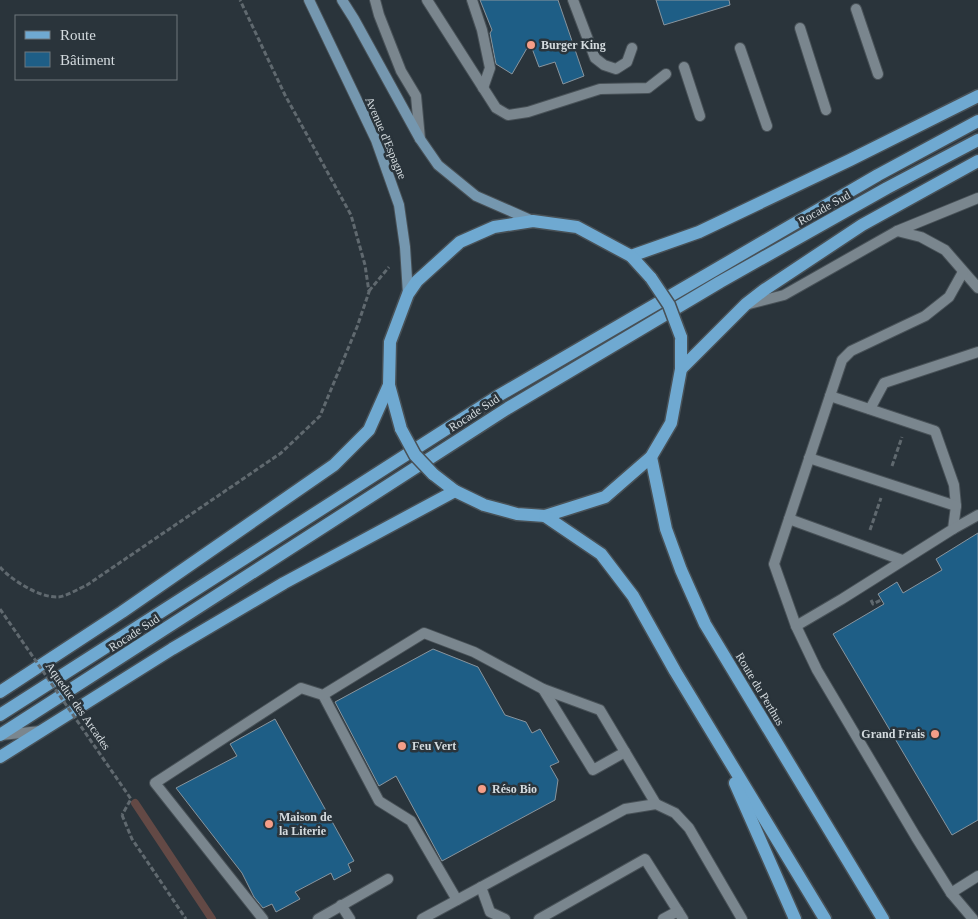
<svg xmlns="http://www.w3.org/2000/svg" width="978" height="919" viewBox="0 0 978 919" font-family="Georgia,serif">
  <style>
    .lines { fill: none; stroke-linecap: round; stroke-linejoin: round }
    .stream { stroke: #634945; stroke-width: 8 }
    .building { fill: #1e5e86; stroke: #89959e }
    .service-casing { stroke: #485157; stroke-width: 12 }
    .minor-casing { stroke: #485157; stroke-width: 12 }
    .secondary-casing { stroke: #485157; stroke-width: 12 }
    .primary-casing { stroke: #485157; stroke-width: 15 }
    .path { stroke: #60696f; stroke-width: 3; stroke-dasharray: 5 2.5; stroke-linecap: butt }
    .service { stroke: #7a868e; stroke-width: 10 }
    .minor { stroke: #7a868e; stroke-width: 10 }
    .secondary { stroke: #7597af; stroke-width: 10 }
    .primary { stroke: #6fa9d1; stroke-width: 12 }
    .primary-bridge-casing { stroke: #485157; stroke-width: 15; stroke-linecap: butt }
    .path-bridge { stroke: #60696f; stroke-width: 3; stroke-dasharray: 5 2.5; stroke-linecap: butt }
    .primary-bridge { stroke: #6fa9d1; stroke-width: 12 }
    .poi-dot { fill: #f49e88; stroke: #2a343b; stroke-width: 2 }
    .labels { text-anchor: middle; stroke-width: 5; stroke-linejoin: round; paint-order: stroke }
    .poi-label { font-size: 12px; font-weight: bold; fill: #d4dbdf; stroke: #2a343b; text-anchor: start }
    .street-label { font-size: 12px; fill: #d4dbdf; stroke: #2a343b }
  </style>
  <rect width="100%" height="100%" fill="#2a343b"/>
  <g class="lines">
    <polyline class="stream" points="135,803 212,919"/>
  </g>
  <g class="building">
    <polygon points="480,0 558,0 584,76 563,84 555,62 539,67 530,43 512,74 496,64 490,33 492,30"/>
    <polygon points="656,0 729,0 730,5 664,25"/>
    <polygon points="978,533 978,820 952,835 833,634 884,604 878,594 897,582 903,593 942,570 936,559"/>
    <polygon points="433,649 478,667 505,715 526,722 532,733 540,729 559,762 550,766 558,780 555,800 442,861 396,776 379,786 335,702"/>
    <polygon points="275,719 354,861 348,864 351,871 334,880 331,873 295,892 300,899 276,912 272,904 263,908 254,897 242,873 176,788 237,756 230,744"/>
  </g>
  <g class="lines">
    <defs>
      <g id="service">
        <polyline points="427,0 496,108 508,115 528,112 600,89 648,88 666,74"/>
        <polyline points="472,0 482,30 490,68 483,88"/>
        <polyline points="573,0 595,58 604,65 616,69 627,62 632,48"/>
        <polyline points="856,9 878,74"/>
        <polyline points="800,28 826,110"/>
        <polyline points="740,48 767,126"/>
        <polyline points="684,67 700,116"/>
        <polyline points="897,231 921,237 945,250 978,288"/>
        <polyline points="830,396 935,431 954,485 956,506 953,529 842,599 796,626 817,670 916,837 951,893 973,919"/>
        <polyline points="870,409 884,383 978,352"/>
        <polyline points="809,458 956,506"/>
        <polyline points="789,519 902,560"/>
        <polyline points="953,529 978,515"/>
        <polyline points="796,626 774,564 842,360 851,351 925,316 949,297 963,272"/>
        <polyline points="543,689 593,770 625,752"/>
        <polyline points="323,695 379,801 411,821 457,900"/>
        <polyline points="1,735 41,731"/>
        <polyline points="481,887 490,912 505,919"/>
        <polyline points="951,893 978,876"/>
        <polyline points="341,905 350,919"/>
        <polyline points="263,919 155,783 301,688 323,695 424,633 474,652 543,689 600,710 656,804"/>
        <polyline points="318,919 388,879"/>
        <polyline points="422,919 625,809 656,804 675,813 689,828 742,919"/>
        <polyline points="539,919 645,859 683,919"/>
        <polyline points="663,919 678,911"/>
      </g>
      <g id="minor">
        <polyline points="375,0 379,15 401,71 416,96 420,139"/>
        <polyline points="749,304 784,295 897,231 978,198"/>
      </g>
      <g id="secondary">
        <polyline points="309,0 376,140 399,205 405,247 408,294"/>
        <polyline points="342,0 354,19 420,139 438,165 476,196 533,221"/>
      </g>
      <g id="primary">
        <polyline points="631,256 699,232 850,160 978,96"/>
        <polyline points="681,369 746,304 764,290 862,225 978,161"/>
        <polyline points="401,429 389,385 390,342 408,294 417,281 460,242 494,227 533,221 577,227 631,256 651,278"/>
        <polyline points="651,457 666,529 681,570 705,624 883,919"/>
        <polyline points="433,474 455,491 484,505 517,514 545,516 605,497 651,457 671,423 681,369 681,337"/>
        <polyline points="545,516 601,554 633,596 675,671 825,919"/>
        <polyline points="0,692 122,612 334,465 369,430 389,385"/>
        <polyline points="0,715 498,396 878,175 978,121"/>
        <polyline points="0,735 508,408 720,282 887,188 978,140"/>
        <polyline points="0,757 172,649 284,583 455,491"/>
        <polyline points="735,783 795,919"/>
      </g>
    </defs>
    <use href="#service" class="service-casing"/>
    <use href="#minor" class="minor-casing"/>
    <use href="#secondary" class="secondary-casing"/>
    <use href="#primary" class="primary-casing"/>
    <g class="path">
      <polyline points="369,291 389,267"/>
      <polyline points="892,466 902,437"/>
      <polyline points="870,530 881,498"/>
      <path d="M0,567C11,580 40,598 58,597C65,597 80,588 87,585L281,453L320,416L357,327L369,292L365,265L351,215L285,95L240,0"/>
      <polyline points="871,600 873,604 881,600"/>
      <polyline points="122,815 132,839 186,919"/>
    </g>
    <use href="#service" class="service"/>
    <use href="#minor" class="minor"/>
    <use href="#secondary" class="secondary"/>
    <use href="#primary" class="primary"/>
    <defs>
      <g id="primary-bridge">
        <polyline points="651,278 669,305 681,337"/>
        <polyline points="401,429 415,455 433,474"/>
      </g>
    </defs>
    <use href="#primary-bridge" class="primary-bridge-casing"/>
    <polyline class="path-bridge" points="0,609 131,799 122,815"/>
    <use href="#primary-bridge" class="primary-bridge"/>
  </g>
  <g class="poi-dot">
    <circle cx="531" cy="45" r="5"/>
    <circle cx="935" cy="734" r="5"/>
    <circle cx="402" cy="746" r="5"/>
    <circle cx="482" cy="789" r="5"/>
    <circle cx="269" cy="824" r="5"/>
  </g>
  <g class="labels">
    <g class="poi-label">
      <text x="541" y="49">Burger King</text>
      <text x="925" y="738" text-anchor="end">Grand Frais</text>
      <text x="412" y="750">Feu Vert</text>
      <text x="492" y="793">Réso Bio</text>
      <text x="279" y="821">Maison de<tspan x="279" dy="14">la Literie</tspan></text>
    </g>
    <g class="street-label">
      <text transform="translate(386 138) rotate(67)" y="4">Avenue d'Espagne</text>
      <text transform="translate(824 208) rotate(-29)" y="4">Rocade Sud</text>
      <text transform="translate(474 413) rotate(-33)" y="4">Rocade Sud</text>
      <text transform="translate(134 633) rotate(-33)" y="4">Rocade Sud</text>
      <text transform="translate(760 689) rotate(59)" y="4">Route du Perthus</text>
      <text transform="translate(78 706) rotate(55)" y="4">Aqueduc des Arcades</text>
    </g>
  </g>
  <rect x="15" y="15" width="162" height="65" fill="#2a343b" stroke="#6e777d"/>
  <rect x="25" y="31" width="25" height="8" fill="#6fa9d1" stroke="#6e777d"/>
  <text x="60" y="40" font-size="15" fill="#d4dbdf">Route</text>
  <rect x="25" y="52" width="25" height="15" fill="#1e5e86" stroke="#6e777d"/>
  <text x="60" y="65" font-size="15" fill="#d4dbdf">Bâtiment</text>
</svg>
